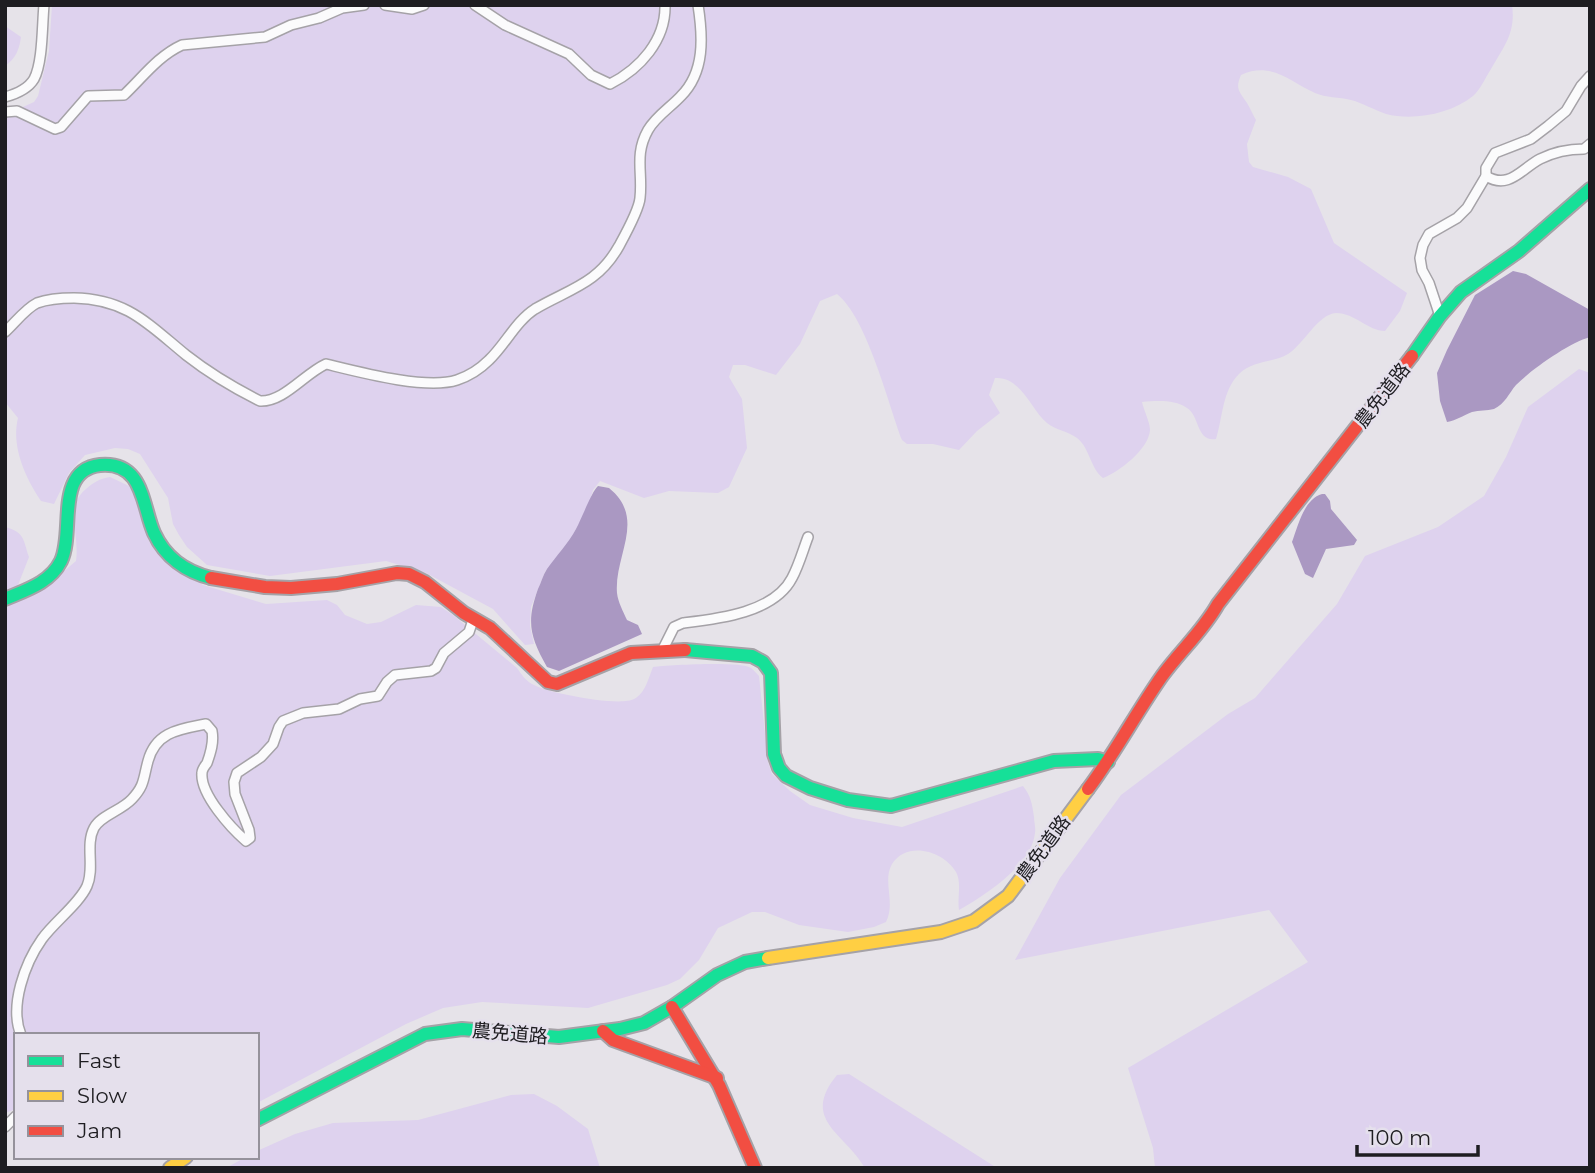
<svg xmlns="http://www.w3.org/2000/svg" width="1595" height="1173" viewBox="0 0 1595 1173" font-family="Montserrat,'Noto Sans JP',sans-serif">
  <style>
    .green { fill: #ded2ee }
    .water { fill: #aa98c2 }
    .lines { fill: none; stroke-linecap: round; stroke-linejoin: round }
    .street-casing { stroke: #a5a2a7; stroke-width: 12 }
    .fast-casing { stroke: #a5a2a7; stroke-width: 16 }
    .slow-casing { stroke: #a5a2a7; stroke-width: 16 }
    .jam-casing { stroke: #a5a2a7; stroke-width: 16 }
    .street { stroke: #fbfbfc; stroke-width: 9 }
    .fast { stroke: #16e098; stroke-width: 12 }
    .slow { stroke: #ffcf43; stroke-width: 12 }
    .jam { stroke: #f24e42; stroke-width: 12 }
    .labels { text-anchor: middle; stroke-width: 5; stroke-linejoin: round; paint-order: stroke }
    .street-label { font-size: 19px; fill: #1e1d21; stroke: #e5e0ec }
  </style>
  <rect width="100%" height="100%" fill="#e6e3e9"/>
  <g class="green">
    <path d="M52,5H1512C1516,33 1504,46 1491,69C1485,78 1481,89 1473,96C1451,114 1413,121 1386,114C1374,110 1363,103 1351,100C1339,97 1326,98 1315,93C1289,81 1271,61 1241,75C1235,89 1239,91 1247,103C1250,108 1253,115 1256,120L1247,144L1249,162L1253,167L1288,177L1311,189L1334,243L1407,293L1400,311L1385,331C1368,331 1355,313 1336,313C1318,314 1304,344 1288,354C1273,363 1253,360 1239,374C1222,391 1223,417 1216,439C1196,442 1200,416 1187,408C1174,399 1156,401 1142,402C1144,411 1150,422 1150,430C1149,449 1119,472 1103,478C1090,468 1090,448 1077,438C1068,431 1055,430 1047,423C1031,410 1021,376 995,378L989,395L1000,413L977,431L959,450L933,444H907L902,440C888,403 867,318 837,294L820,301L800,344L776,375L745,365H733L729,377L742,399L747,448L729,487L718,493L669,491L644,498L600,481L593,490L588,508L571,538L545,572L531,607L530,626L534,644L525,645L493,609L426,573L386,561L270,576L207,565L187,547L179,535L173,524L168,498L140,454L128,449L115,448L85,455L69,473L54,504L41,501C25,477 11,446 18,418L5,402V115L34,102L38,96L49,51Z"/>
    <path d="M5,26L21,37C19,50 16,58 5,66Z"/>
    <polygon points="1579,369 1590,373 1590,1168 1155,1168 1153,1148 1128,1068 1308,962 1269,910 1015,960 1060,878 1121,795 1228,714 1255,698 1337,604 1365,556 1438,527 1484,496 1506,457 1528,407"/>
    <path d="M110,477L129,486L135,496L149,541L156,552L203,585L266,604L327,600L337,605L345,615L367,624L381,622L416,605L441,607L453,615L517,668C522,675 525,680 532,684C546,693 620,707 634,699C645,694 649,677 653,667C669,665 741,661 751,668C754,670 756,673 759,676L768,762L772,774L790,791L810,805L853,818L902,827L1023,786C1031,796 1032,804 1034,817C1034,822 1036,828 1035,833C1032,865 984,896 959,910C957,898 962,883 956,872C944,851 907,840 892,864C882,882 896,902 886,922L874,927L848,932L799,925L765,912H752L718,928L699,960L680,979L667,985L588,1008L482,1002L443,1008L406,1024L257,1103V1035H16V1109L5,1113V606L39,592L76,561C80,534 64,507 86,489C94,482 99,479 110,477Z"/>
    <path d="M5,527C25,532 23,540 29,557L18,585L5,593Z"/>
    <path d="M849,1074L997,1168H865C845,1133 800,1120 837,1075Z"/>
    <polygon points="534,1094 557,1106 588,1129 600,1168 226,1168 246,1157 257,1157 257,1151 295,1134 333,1123 418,1120 511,1095"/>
  </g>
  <g class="water">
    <path d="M1513,271L1526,274L1590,310V337C1569,343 1532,369 1516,385C1509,393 1505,404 1494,409C1487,411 1479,410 1472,412C1462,416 1457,420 1447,422L1440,401L1437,373L1447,350L1475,295Z"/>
    <path d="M598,486L609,488C647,519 614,555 617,593C618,602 623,611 627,620L638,625L642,634L559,671L547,667C530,637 526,622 538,589C541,583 543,575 547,569C556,556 568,544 576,529C581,520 592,491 598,486Z"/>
    <path d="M1322,494H1325L1330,501L1331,509L1357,540L1354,545L1326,549L1313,578L1305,574L1292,542C1298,526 1304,499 1322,494Z"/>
  </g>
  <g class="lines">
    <defs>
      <g id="street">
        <polyline points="385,5 412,9 424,5"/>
        <path d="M475,5L505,25L569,54L591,75L610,84C640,69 666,40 665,5"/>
        <path d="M5,97C16,94 28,89 34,79C43,62 42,25 44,5"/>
        <path d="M5,112L17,111L55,129L61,127L88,96L124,95C143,77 158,56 182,45L265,37L291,25L319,18L342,8L364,5"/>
        <path d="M1486,176C1509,190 1521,169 1540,159C1554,152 1570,149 1584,149L1590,144"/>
        <polyline points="1440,316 1429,283 1422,270 1420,258 1423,245 1429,234 1457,218 1467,208 1486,176 1486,168 1495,153 1531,139 1548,126 1566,111 1581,86 1590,76"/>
        <path d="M5,332C15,323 25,309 37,303C48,299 62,298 74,298C127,299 148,324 186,355C209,373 234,388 260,401C284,402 304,374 326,364C359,372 426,390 457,380C469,376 480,369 489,360C505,345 516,321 535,309C569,289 598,284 619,246C625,235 639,210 640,198C643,172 634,155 648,130C656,116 671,107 681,96C705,72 703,37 698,5"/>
        <path d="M663,649L674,627L683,623C717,619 774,613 792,578C799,565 803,550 808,537"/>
        <path d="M21,1035C9,1006 25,963 42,939C54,922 79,904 87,886C95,868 85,845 94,828C101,815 121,811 132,799C145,785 143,779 148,761C156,731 181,729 206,724L212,731C214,742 211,752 207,763C205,766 202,769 202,773C200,794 231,828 246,841L250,838L249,830L235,794L234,782L237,773L261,757L273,744L279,727L283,721L303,713L339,709L360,699L378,696L387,682L395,675L431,671L436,668L444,653L469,632L472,623L476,621"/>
        <polyline points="5,1127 16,1116"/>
      </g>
      <g id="fast">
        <polyline points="1412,356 1440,316 1461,292 1519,251 1590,189"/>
        <path d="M5,599C26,590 50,583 61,561C75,532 54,470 100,465C144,461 142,506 154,533C165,557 186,572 211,578"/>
        <polyline points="685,650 752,656 763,662 771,673 774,754 779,768 786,776 810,788 848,800 891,806 1054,761 1098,759 1108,762"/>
        <polyline points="257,1120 425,1034 462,1029 559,1037 620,1029 644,1023 672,1007 717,975 745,962 768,958"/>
      </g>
      <g id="slow">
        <polyline points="768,958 941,932 974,921 1008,896 1088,789"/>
        <polyline points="170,1168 186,1157"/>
      </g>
      <g id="jam">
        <polyline points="211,578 265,587 291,588 337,584 397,573 409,574 425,582 464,613 490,628 548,682 557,684 631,653 685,650"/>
        <path d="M1088,789C1115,753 1136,713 1162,676C1180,651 1203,631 1218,604L1412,356"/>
        <polyline points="672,1007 719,1085 755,1168"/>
        <polyline points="603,1031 613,1040 717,1078"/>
      </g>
    </defs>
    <use href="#street" class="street-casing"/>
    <use href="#fast" class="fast-casing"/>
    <use href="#slow" class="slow-casing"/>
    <use href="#jam" class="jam-casing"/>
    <use href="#street" class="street"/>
    <use href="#fast" class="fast"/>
    <use href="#slow" class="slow"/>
    <use href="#jam" class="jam"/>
  </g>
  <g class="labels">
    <g class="street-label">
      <text transform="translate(1382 395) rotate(-52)" y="7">農免道路</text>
      <text transform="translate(1043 848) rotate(-54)" y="7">農免道路</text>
      <text transform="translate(510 1033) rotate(5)" y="7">農免道路</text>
    </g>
  </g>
  <rect width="1595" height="1173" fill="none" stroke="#1e1d21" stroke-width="14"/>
  <rect x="14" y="1033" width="245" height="126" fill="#e5e0ec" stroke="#95929b" stroke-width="2"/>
  <rect x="28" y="1056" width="35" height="10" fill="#16e098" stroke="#95929b" stroke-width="2"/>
  <text x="77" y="1068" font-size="21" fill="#1e1d21">Fast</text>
  <rect x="28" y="1091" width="35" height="10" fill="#ffcf43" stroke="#95929b" stroke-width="2"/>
  <text x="77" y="1103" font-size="21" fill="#1e1d21">Slow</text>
  <rect x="28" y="1126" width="35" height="10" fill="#f24e42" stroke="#95929b" stroke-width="2"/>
  <text x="77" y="1138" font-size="21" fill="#1e1d21">Jam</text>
  <path d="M1357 1145v10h121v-10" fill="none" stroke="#1e1d21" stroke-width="3.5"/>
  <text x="1368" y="1145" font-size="21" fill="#1e1d21" stroke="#e5e0ec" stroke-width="5" paint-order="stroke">100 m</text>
</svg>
